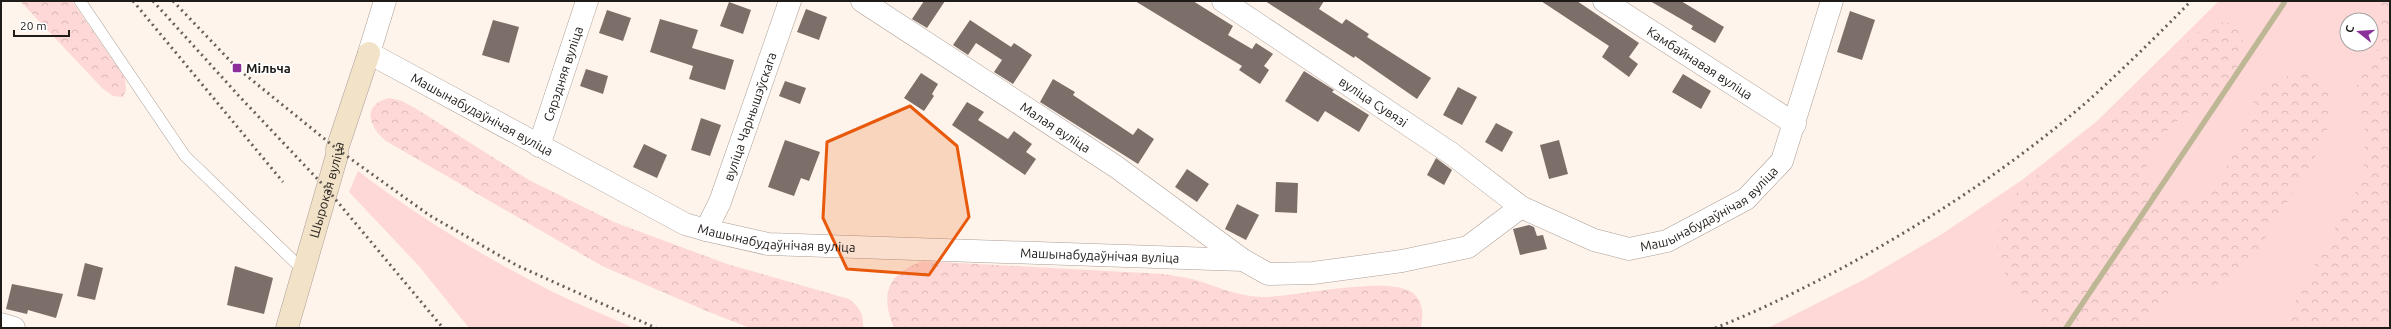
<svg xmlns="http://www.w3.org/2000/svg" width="2391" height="329" viewBox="0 0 2391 329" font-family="Ubuntu,sans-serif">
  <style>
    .grass { fill: #fed8d7; fill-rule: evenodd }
    .forest { fill: url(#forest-crowns) }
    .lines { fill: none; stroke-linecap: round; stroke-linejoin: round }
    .stream { stroke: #bdb796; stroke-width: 5.5 }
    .building { fill: #7c6e69 }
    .lane-casing { stroke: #ab9f97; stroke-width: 12 }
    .street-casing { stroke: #ab9f97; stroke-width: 23 }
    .secondary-casing { stroke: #ab9f97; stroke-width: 23 }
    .lane { stroke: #fff; stroke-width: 11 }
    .street { stroke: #fff; stroke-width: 22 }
    .secondary { stroke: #f2e2c7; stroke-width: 22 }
    .rail { stroke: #66605b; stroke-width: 3; stroke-dasharray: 2 4; stroke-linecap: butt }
    .marked { fill: #e8590c; fill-opacity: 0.2; stroke: #e8590c; stroke-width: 3; stroke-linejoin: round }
    .poi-dot { fill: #8b309b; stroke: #fff; stroke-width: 1.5 }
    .labels { text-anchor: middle; stroke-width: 3; stroke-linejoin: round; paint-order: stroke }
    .street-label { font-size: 13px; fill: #1f1b18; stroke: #fff }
    .poi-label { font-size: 13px; font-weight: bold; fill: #1f1b18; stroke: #fff; text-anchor: start }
  </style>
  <defs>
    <pattern id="forest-crowns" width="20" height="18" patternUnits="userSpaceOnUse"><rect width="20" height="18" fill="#fed8d7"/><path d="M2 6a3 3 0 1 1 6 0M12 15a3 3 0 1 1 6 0" fill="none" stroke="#d9b9b8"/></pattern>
  </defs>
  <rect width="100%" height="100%" fill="#fef4ec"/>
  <g class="grass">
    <path d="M2219,1H2390V328H1768L1867,278L1942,234L2022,180L2096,122ZM2347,20H2371V44H2347Z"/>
    <path d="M358,171C419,217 485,258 553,292C580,305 607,316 634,328H469L418,265L349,192Z"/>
  </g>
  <g class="forest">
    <polygon points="20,1 72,1 125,78 126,90 123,97 113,96 102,88"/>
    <polygon points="2374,1 2390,1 2390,328 2287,328 2298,294 2356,191 2364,165 2365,131 2356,91 2360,73 2367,61 2377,51 2382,36 2381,16"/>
    <path d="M2224,22L2233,24C2285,80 2129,121 2149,177C2152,186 2158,195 2168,199C2178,202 2184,200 2194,197C2241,179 2234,117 2265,89C2284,71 2318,64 2330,94C2335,108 2327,128 2324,142L2246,270L2229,280L2214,286L2187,284L2172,290L2132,328H2041C2038,314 2025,305 2017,294C2005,279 1999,262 1997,244C1995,224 2007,203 2020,189C2038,172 2061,159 2081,143C2120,112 2154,73 2190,38L2203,28Z"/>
    <path d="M389,98L402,101L415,108L529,180L614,222L727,264L849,299C860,308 864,314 863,328H750L709,312L602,266L386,141C369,127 361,105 389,98Z"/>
    <path d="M923,261L1163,274C1174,276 1185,277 1196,280C1218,287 1240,297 1264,297C1296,297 1392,274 1414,294C1424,303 1423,316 1421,328H894C880,294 887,274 923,261Z"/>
  </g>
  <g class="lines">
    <polyline class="stream" points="2066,328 2284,3"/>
  </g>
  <g class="building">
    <polygon points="924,1 945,1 927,28 912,19"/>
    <polygon points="1135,1 1193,1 1233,26 1228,35 1252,49 1256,43 1273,54 1264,66 1269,70 1260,84 1239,70 1242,66"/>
    <polygon points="1265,1 1324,1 1319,9 1342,24 1346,19 1369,34 1367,37 1431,78 1417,99 1355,56 1354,58"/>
    <polygon points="1541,1 1577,1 1639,43 1629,57 1638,64 1629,77 1602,57 1609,46"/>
    <polygon points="1650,1 1681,1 1724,27 1715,43 1691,29 1693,26"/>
    <polygon points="729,2 751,10 743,34 720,26"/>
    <polygon points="806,9 827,17 819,40 797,32"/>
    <polygon points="607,10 631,18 623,41 599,33"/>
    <polygon points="1850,11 1875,20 1862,60 1837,52"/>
    <polygon points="660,19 698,30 692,48 734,60 725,90 689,79 693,66 650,52"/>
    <polygon points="493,20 519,27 509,63 482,55"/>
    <polygon points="970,20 1011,47 1014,43 1032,55 1013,84 994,72 1002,60 976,43 968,55 953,45"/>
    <polygon points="586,69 608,76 603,94 580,86"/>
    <polygon points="1304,71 1334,90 1332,92 1369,115 1359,132 1325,111 1318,122 1285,101"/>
    <polygon points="921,73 938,84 932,94 934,96 924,111 904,98"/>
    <polygon points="1683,74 1711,91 1701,109 1672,92"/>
    <polygon points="1053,79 1075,92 1073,95 1133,135 1138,128 1154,139 1138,164 1040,102"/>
    <polygon points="785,81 806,88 800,104 779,96"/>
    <polygon points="1458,87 1477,97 1462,125 1443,115"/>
    <polygon points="967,102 984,112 978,120 1008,139 1014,131 1032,144 1026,152 1036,159 1025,175 952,125"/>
    <polygon points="701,118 721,125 710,156 691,150"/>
    <polygon points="1496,123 1513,132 1502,152 1485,142"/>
    <polygon points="785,140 820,152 809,181 801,178 794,196 768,187"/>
    <polygon points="1559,140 1568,174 1549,179 1540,145"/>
    <polygon points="644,144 667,155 657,178 633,167"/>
    <polygon points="1436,158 1452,170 1444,185 1427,175"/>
    <polygon points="1187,169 1209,184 1197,202 1175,187"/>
    <polygon points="1276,182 1298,183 1297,213 1275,212"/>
    <polygon points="1237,204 1259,215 1246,240 1225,229"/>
    <polygon points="1529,225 1534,227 1537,236 1543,235 1547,249 1520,255 1513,229"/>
    <polygon points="85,263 103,268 95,300 77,296"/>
    <polygon points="235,266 273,278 264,314 227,305"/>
    <polygon points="12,284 63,294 56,318 28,310 27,314 6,309"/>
  </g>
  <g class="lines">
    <defs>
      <polyline id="lane" points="80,1 185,156 302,269"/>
      <g id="street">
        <path id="s1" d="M385,1L369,53L685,224L706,230L768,244L1243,260L1268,274L1313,273L1402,261L1468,247L1521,207L1594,240L1629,249L1667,241L1746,199L1782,161L1832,1"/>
        <path id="s2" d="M862,1L1115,166L1243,260"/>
        <path id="s3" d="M1223,1L1452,154L1521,207"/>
        <path id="s4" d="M1604,1L1795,124"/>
        <path id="s5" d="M539,146L587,1"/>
        <path id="s6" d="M706,230L720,202L790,1"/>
        <polyline points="1,324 14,328"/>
      </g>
      <g id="secondary">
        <path id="s7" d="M287,328L337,155V149L369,53"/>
      </g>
    </defs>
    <use href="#lane" class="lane-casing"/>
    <use href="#street" class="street-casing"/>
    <use href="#secondary" class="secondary-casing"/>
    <use href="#lane" class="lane"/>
    <use href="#street" class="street"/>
    <use href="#secondary" class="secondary"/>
    <g class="rail">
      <polyline points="133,1 283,182"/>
      <polyline points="153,1 239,96 326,188 443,328"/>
      <polyline points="173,1 237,68 337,149 429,215 516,265 656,328"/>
      <path d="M1715,328C1759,311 1802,289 1844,267C1930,220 2014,165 2089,100C2124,68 2158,35 2191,1"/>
    </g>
  </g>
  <path class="marked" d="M910,106L957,146L969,217L929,275L847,269L823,218L827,142Z"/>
  <rect class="poi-dot" x="232" y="63" width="10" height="10" rx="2"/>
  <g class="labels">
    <g class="street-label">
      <text dy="5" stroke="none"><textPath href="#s4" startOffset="114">Камбайнавая вуліца</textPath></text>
      <text dy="5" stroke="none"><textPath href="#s5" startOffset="76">Сярэдняя вуліца</textPath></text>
      <text dy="5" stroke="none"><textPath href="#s3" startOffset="181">вуліца Сувязі</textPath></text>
      <text dy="5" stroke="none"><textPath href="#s1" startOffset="183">Машынабудаўнічая вуліца</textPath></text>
      <text dy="5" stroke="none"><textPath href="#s6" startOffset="122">вуліца Чарнышэўскага</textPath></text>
      <text dy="5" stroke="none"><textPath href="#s2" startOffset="231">Малая вуліца</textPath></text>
      <text dy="5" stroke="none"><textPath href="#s7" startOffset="144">Шырокая вуліца</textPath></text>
      <text dy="5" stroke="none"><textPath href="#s1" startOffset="1479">Машынабудаўнічая вуліца</textPath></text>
      <text dy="5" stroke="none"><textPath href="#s1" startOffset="507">Машынабудаўнічая вуліца</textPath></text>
      <text dy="5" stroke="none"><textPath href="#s1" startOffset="831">Машынабудаўнічая вуліца</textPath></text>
    </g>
    <g class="poi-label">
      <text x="246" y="73">Мільча</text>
    </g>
  </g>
  <rect width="2391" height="329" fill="none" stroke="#1f1b18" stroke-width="4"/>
  <g transform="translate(2359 32) rotate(287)"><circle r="19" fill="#ffffff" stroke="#a5a4a3"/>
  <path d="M0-3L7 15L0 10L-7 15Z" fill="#8b309b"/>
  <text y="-6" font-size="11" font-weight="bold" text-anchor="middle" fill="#1f1b18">С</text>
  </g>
  <path d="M14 30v6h55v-6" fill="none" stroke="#1f1b18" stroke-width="2"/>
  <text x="20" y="30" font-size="12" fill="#1f1b18" stroke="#ffffff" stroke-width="3" paint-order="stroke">20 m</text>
</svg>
